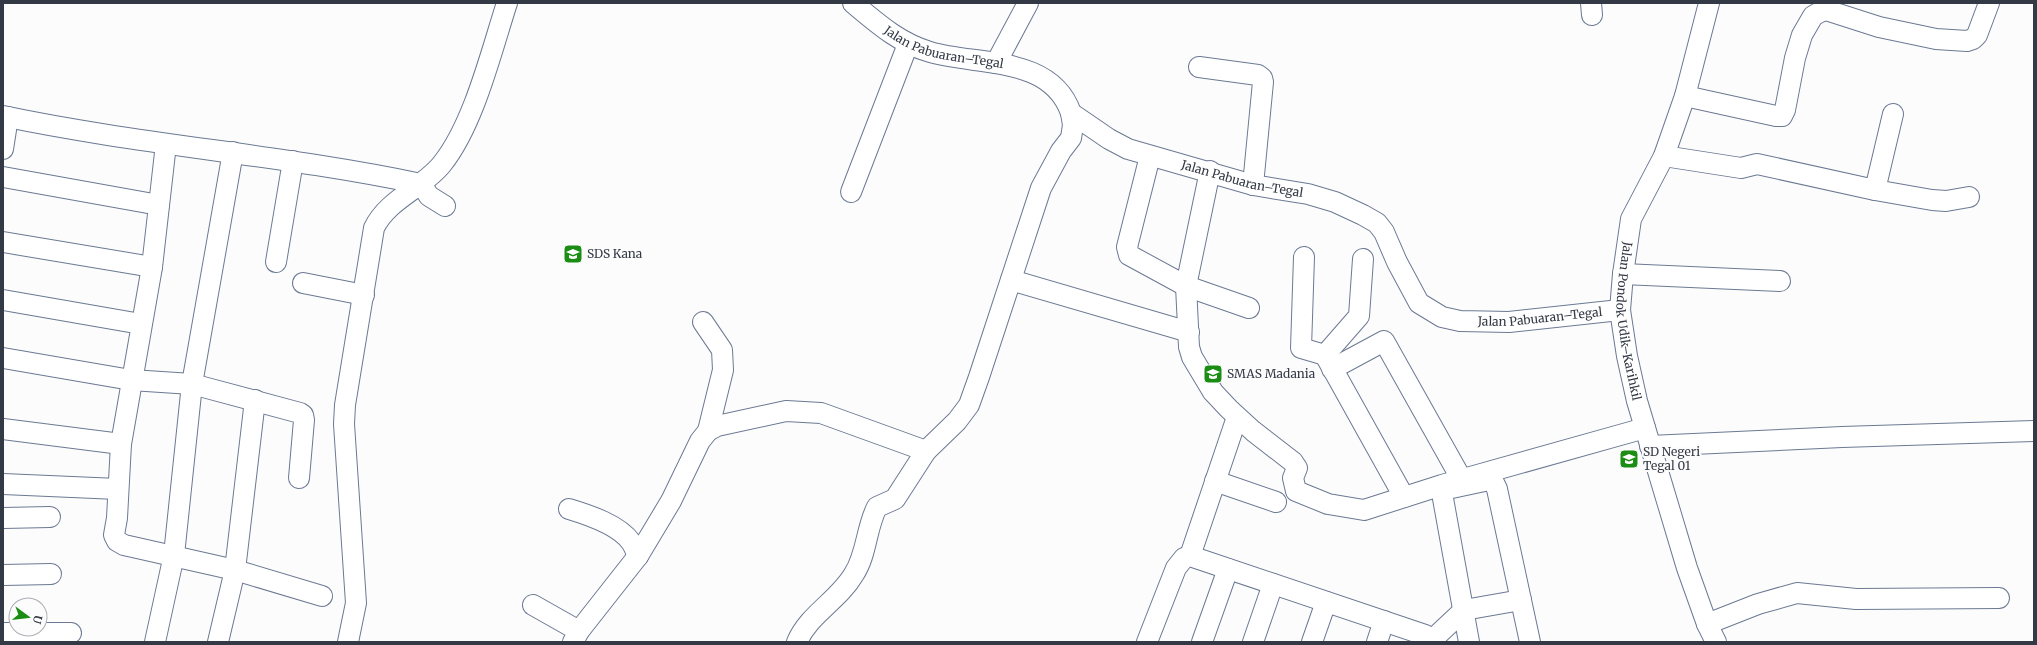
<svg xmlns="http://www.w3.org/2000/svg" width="2037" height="645" viewBox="0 0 2037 645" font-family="Merriweather,serif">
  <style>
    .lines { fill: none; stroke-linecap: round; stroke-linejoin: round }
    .minor-casing { stroke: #6c7993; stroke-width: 22 }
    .minor { stroke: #fff; stroke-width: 20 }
    .labels { text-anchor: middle; stroke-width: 4; stroke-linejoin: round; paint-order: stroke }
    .street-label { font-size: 12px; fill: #343a45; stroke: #fcfcfc }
    .poi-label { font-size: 12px; fill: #343a45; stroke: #fcfcfc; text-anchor: start }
  </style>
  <rect width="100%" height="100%" fill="#fcfcfc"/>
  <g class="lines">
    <defs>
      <g id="minor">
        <path id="s1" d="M853,3C877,23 899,43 930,52C978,66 1051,55 1071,113L1109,139L1128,149L1253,185L1308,194L1335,202L1363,215L1377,223L1384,232L1397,262L1419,303L1442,317L1460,321L1509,322L1620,310"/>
        <polyline points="1591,3 1592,15"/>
        <path id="s2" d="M1709,3L1685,96L1664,156L1631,219L1623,274L1620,310L1627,356L1637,401L1687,568L1707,624L1716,642"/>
        <polyline points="996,63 1028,3"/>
        <polyline points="1199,67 1258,75 1262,78 1263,82 1253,185"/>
        <polyline points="1685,96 1776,116 1782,116 1785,110 1795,58 1802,35 1813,16 1820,12 1826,10 1879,27 1936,39 1967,41 1973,39 1977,35 1989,3"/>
        <path d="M3,116C141,145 283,155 421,184L429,196L445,206"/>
        <polyline points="166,144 152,267 121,444 117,518 114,535 117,541 124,545 235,570 322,596"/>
        <polyline points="3,149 8,117"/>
        <polyline points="1150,156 1127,247 1129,255 1186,286 1249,308"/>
        <polyline points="1664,156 1741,168 1757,164 1875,190 1893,114"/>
        <polyline points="1210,171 1186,286 1189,347 1192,357 1213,392 1229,409 1253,431 1293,462 1297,468 1293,478 1296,491 1328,504 1364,510 1442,485 1645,428"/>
        <polyline points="3,177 159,205"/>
        <polyline points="1875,190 1932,200 1946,201 1969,197"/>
        <polyline points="851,192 908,44"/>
        <polyline points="3,242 152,267"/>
        <polyline points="1304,257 1301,348 1325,355 1359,316 1363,259"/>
        <polyline points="276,262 293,161"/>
        <polyline points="1623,274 1780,281"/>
        <polyline points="1011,280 1189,332"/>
        <polyline points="303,283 364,295"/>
        <polyline points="3,300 141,324"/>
        <polyline points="703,322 722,350 723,370 708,431"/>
        <polyline points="1326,357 1404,497"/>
        <polyline points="3,358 131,380 192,384 300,413 303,415 304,420 299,478"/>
        <polyline points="1332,369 1384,341 1462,480"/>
        <polyline points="3,429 121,444"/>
        <polyline points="1650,446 1842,437 2034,431"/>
        <polyline points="1215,481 1276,502"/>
        <polyline points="3,484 118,489"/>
        <path d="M569,509C589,515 619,525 631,542C634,546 636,552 638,556"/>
        <polyline points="3,518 50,517"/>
        <polyline points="1190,556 1235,423"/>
        <polyline points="3,575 51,574"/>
        <polyline points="533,605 579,631"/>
        <polyline points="1707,624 1758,604 1797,593 1856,599 1999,598"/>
        <polyline points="3,633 71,633"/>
        <polyline points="1432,640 1464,610 1521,600"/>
        <polyline points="155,642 174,555 192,384 233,152"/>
        <polyline points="218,642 235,570 255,400"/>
        <path d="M348,642L356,603L344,424L345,405L374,228C388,199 423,188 442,164C474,124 491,52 507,3"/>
        <polyline points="573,642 579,631 638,556 671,501 700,441 708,431 717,426 786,411 821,413 926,451 957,421 969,405 979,377 1041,188 1061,151 1071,138 1073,125 1071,113"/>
        <path d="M797,642C809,614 839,600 854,574C867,554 866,528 877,507L895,499L926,451"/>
        <polyline points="1147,642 1176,568 1184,558 1190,556 1425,635 1433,642"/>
        <polyline points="1202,642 1228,569"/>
        <polyline points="1253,642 1273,584"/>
        <polyline points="1312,642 1326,602"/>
        <polyline points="1377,642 1384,621"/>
        <polyline points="1469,642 1442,493 1447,489 1489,480 1493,481 1497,489 1530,642"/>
      </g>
    </defs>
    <use href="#minor" class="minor-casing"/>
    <use href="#minor" class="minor"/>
  </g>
  <defs>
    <symbol id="school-square" viewBox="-11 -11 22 22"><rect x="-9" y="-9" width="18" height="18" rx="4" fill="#1c8d14" stroke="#fcfcfc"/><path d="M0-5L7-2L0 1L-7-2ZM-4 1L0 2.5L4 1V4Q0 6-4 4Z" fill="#fff"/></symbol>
  </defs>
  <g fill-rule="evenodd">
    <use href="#school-square" x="562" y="243" width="22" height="22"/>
    <use href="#school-square" x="1202" y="363" width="22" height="22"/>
    <use href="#school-square" x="1618" y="448" width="22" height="22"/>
  </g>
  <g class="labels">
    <g class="street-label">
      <text dy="4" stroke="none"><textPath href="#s1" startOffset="104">Jalan Pabuaran–Tegal</textPath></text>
      <text dy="4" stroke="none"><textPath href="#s1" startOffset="440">Jalan Pabuaran–Tegal</textPath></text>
      <text dy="4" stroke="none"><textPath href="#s1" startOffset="799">Jalan Pabuaran–Tegal</textPath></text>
      <text dy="4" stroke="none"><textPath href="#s2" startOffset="334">Jalan Pondok Udik–Karihkil</textPath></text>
    </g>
    <g class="poi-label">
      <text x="587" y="258">SDS Kana</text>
      <text x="1227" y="378">SMAS Madania</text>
      <text x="1643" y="456">SD Negeri<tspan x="1643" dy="14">Tegal 01</tspan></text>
    </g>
  </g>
  <rect width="2037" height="645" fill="none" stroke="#343a45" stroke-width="8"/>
  <g transform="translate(28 617) rotate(105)"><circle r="19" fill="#fcfcfc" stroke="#acaeb3"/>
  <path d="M0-3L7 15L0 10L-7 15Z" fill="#1c8d14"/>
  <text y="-6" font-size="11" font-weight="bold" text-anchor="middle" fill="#343a45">U</text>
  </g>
</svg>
